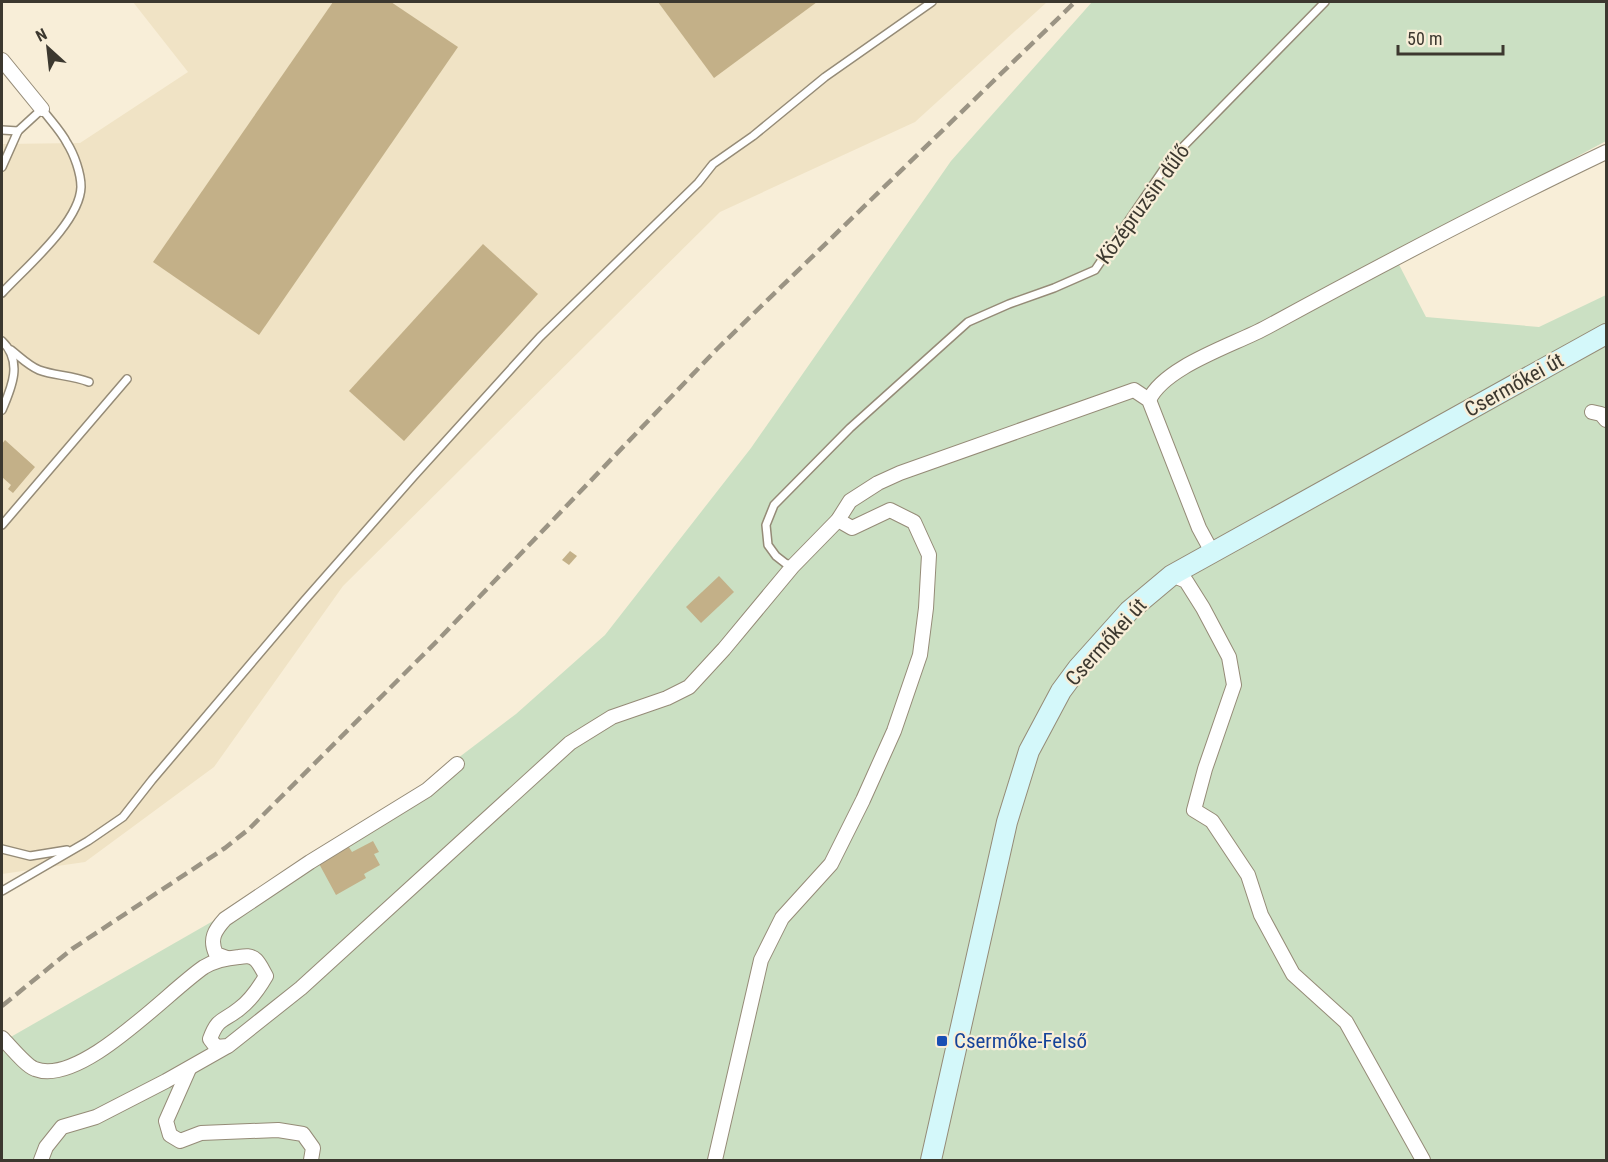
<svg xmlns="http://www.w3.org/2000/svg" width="1608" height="1162" viewBox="0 0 1608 1162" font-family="'Roboto Condensed',sans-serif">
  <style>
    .built { fill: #f0e3c5 }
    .green { fill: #cbe0c3 }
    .building { fill: #c3b088 }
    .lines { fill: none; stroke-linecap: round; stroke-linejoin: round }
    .service-casing { stroke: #958b77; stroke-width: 10 }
    .minor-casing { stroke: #958b77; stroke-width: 16 }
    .secondary-casing { stroke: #958b77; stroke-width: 22 }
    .service { stroke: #fff; stroke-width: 7 }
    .minor { stroke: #fff; stroke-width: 14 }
    .secondary { stroke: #d4f8fa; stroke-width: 20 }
    .rail { stroke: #9b9484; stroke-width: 4.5; stroke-dasharray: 12 6; stroke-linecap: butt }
    .transit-dot { fill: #1a4fb4; stroke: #f8eed8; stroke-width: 2 }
    .labels { text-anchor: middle; stroke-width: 4.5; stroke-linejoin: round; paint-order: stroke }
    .street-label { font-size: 21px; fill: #3c382f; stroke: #f8eed8 }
    .transit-label { font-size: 21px; fill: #164399; stroke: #f8eed8; text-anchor: start }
  </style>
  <rect width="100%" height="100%" fill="#f8eed8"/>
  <polygon class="built" points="133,2 1047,2 915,122 720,212 343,586 214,767 85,862 2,874 2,142 3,144 80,143 188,72"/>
  <polygon class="green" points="1092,2 1606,2 1606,141 1394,255 1426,317 1539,327 1606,295 1606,1160 2,1160 2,1042 227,913 420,787 516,714 605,635 751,448 951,161"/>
  <g class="building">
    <polygon points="333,2 391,2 458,47 259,335 153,262"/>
    <polygon points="658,2 817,2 714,78"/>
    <polygon points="483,244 538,294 404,441 349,391"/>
    <polygon points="5,440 35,467 13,493 8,489 11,485 2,477 2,444"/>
    <polygon points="570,551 577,556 569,565 562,560"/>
    <polygon points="719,576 734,592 701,623 686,607"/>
    <polygon points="373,841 379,852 374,854 380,865 364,874 366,878 336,895 317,860 347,844 352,852"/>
  </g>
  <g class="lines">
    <defs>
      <g id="service">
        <polyline points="2,130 18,131"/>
        <path d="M2,167L18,131L42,109C50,120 61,131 67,143C74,154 81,173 81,187C80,222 25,268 2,293"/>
        <path d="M2,341C23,361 12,387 2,410"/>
        <path d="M11,350C20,357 29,366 39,370C55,376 71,375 89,382"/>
        <polyline points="2,525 127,379"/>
        <polyline points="793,566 785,563 776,556 768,545 766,525 774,505 850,428 968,322 1009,304 1054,288 1095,270 1170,160 1325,2"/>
        <polyline points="2,849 30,856 67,850"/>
        <polyline points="2,891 88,841 123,817 152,780 304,601 414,476 540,337 698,183 713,164 753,136 825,77 932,2"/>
      </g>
      <g id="minor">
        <polyline points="2,60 42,109"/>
        <path d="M1149,400C1165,366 1234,345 1267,327C1379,266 1491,207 1606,152"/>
        <polyline points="1592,412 1601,414 1606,420"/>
        <polyline points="1172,575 1186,581 1203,608 1229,657 1234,685 1205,769 1194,810 1212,821 1248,875 1261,915 1293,974 1346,1022 1423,1160"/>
        <path d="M227,958L216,954C209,939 215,930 225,919L310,862L427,790L457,764"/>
        <path d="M2,1038C10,1046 26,1066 35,1069C81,1087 167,992 204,967C214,961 227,958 239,957C245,956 251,955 256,960C260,964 263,971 266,976C259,988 250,1001 239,1009C223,1022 218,1017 210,1039L216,1047L228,1046L301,988L570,743L612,717L667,698L689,687L724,649L793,566L838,520L850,501L878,483L900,473L1134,390L1149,400L1199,528L1212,552"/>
        <polyline points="189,1069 166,1121 170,1135 180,1141 201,1133 278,1130 303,1134 313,1148 311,1160"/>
        <polyline points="41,1160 46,1147 62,1127 96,1117 166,1081 226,1047"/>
        <polyline points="715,1160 761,960 782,918 831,864 863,800 894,731 920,655 926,608 929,555 914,522 890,510 852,528 838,520"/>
      </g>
      <polyline id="secondary" points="931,1160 1007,822 1029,751 1061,691 1078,668 1129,611 1172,575 1606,334"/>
    </defs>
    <use href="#service" class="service-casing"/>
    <use href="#minor" class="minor-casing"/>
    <use href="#secondary" class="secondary-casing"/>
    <use href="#service" class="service"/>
    <use href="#minor" class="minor"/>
    <use href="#secondary" class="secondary"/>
    <polyline class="rail" points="2,1006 72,949 225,848 249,829 437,641 717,349 1075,2"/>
  </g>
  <rect class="transit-dot" x="936" y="1035" width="12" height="12" rx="3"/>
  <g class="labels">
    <g class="street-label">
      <text transform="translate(1143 204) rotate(-54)" y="7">Középruzsin dűlő</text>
      <text transform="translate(1514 385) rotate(-29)" y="7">Csermőkei út</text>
      <text transform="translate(1106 642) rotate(-48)" y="7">Csermőkei út</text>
    </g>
    <g class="transit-label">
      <text x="954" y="1048">Csermőke-Felső</text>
    </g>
  </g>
  <rect width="1608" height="1162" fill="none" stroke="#3c382f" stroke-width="6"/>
  <g transform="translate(48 48) rotate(333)" stroke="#f8eed8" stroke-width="4.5" paint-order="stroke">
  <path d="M0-4.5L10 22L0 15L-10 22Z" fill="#3c382f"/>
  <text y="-9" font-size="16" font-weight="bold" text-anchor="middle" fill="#3c382f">N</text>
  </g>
  <path d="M1398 45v9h105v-9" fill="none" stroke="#3c382f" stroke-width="3"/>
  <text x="1407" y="45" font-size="18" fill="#3c382f" stroke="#f8eed8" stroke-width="4.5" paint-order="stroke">50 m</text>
</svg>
